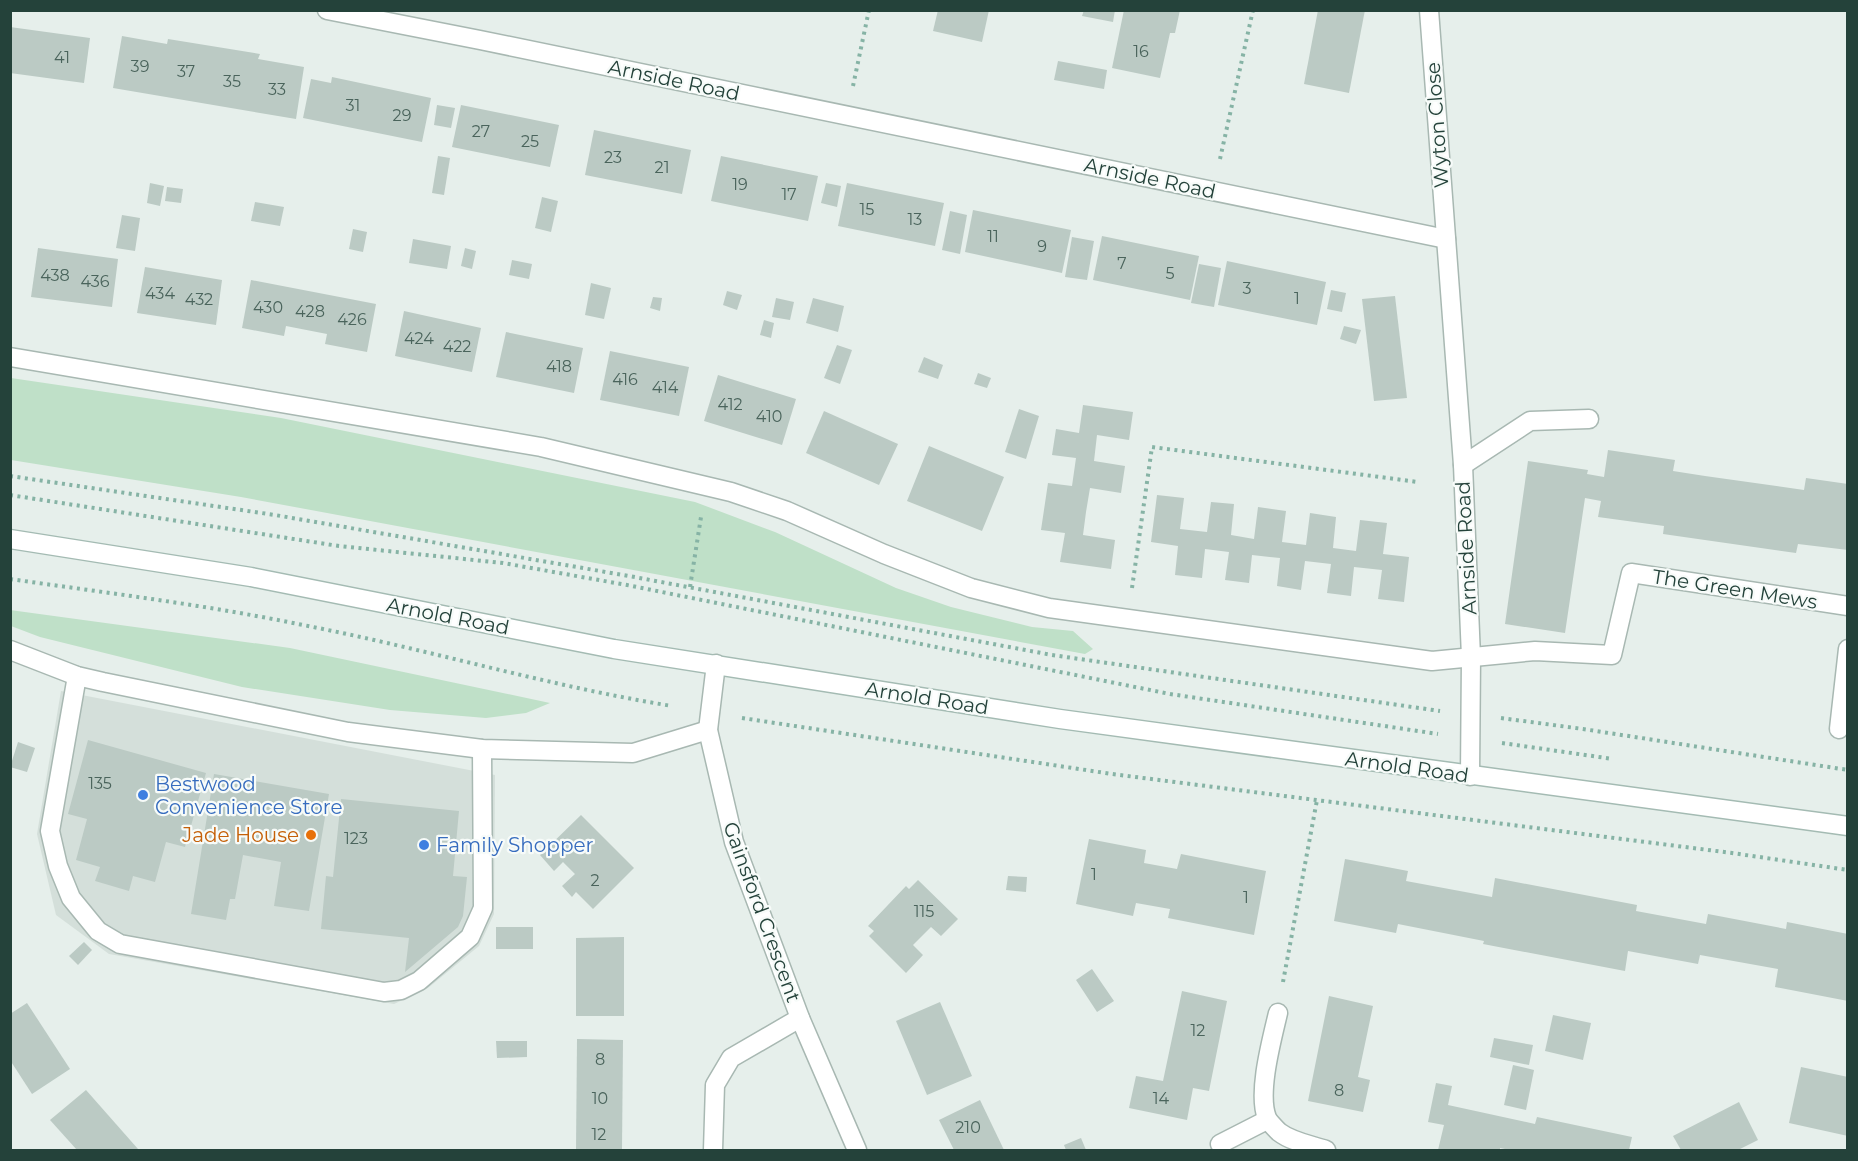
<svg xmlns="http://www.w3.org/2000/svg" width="1858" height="1161" viewBox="0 0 1858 1161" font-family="Montserrat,sans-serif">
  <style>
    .built { fill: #d4dfda }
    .green { fill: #bfe0c8 }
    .building { fill: #bbcac4 }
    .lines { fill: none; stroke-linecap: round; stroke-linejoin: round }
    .service-casing { stroke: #a8b8b2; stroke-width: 21 }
    .minor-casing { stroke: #a8b8b2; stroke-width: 21 }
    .tertiary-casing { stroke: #a8b8b2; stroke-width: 21 }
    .secondary-casing { stroke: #a4bbb3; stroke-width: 21 }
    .path { stroke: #86b3a5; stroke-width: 4; stroke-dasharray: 3 4.5; stroke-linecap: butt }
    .service { stroke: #fff; stroke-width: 18 }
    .minor { stroke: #fff; stroke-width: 18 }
    .tertiary { stroke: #fff; stroke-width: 18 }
    .secondary { stroke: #fff; stroke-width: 18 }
    .shop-dot { fill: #3f7fe0; stroke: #f7fbf9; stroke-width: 2 }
    .food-dot { fill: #e8710a; stroke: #f7fbf9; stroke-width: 2 }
    .labels { text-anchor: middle; stroke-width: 4.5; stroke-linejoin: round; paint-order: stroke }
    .number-label { font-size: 16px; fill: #4a645c }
    .street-label { font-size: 20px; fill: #24423a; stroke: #f7fbf9 }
    .shop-label { font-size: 20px; fill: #366cbe; stroke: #f7fbf9; text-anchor: start }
    .food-label { font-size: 20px; fill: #c56008; stroke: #f7fbf9; text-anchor: end }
  </style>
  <rect width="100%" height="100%" fill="#e6efeb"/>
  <polygon class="built" points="61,691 495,775 494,914 479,946 428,988 394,1004 109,954 56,915 37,834"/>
  <g class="green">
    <polygon points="11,378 281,418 695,502 775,532 896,588 951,607 1032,627 1073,631 1093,649 1085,654 241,497 11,460"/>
    <polygon points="10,610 290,648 550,703 526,713 486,718 390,710 242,687 40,637 11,626"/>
  </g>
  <g class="building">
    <polygon points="938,10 989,10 982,42 933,31"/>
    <polygon points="1084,10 1115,10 1113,22 1082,16"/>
    <polygon points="1124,10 1180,10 1175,33 1170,33 1160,78 1112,68"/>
    <polygon points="1318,10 1365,10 1349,93 1304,84"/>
    <polygon points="10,27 90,38 84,83 10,73"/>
    <polygon points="122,36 167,44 168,39 260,54 258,59 304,67 296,119 113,88"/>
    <polygon points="1058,61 1107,70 1104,89 1054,80"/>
    <polygon points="332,77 431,98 422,142 303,118 311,79 331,83"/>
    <polygon points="437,105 455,108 451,128 434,125"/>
    <polygon points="461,105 559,125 550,167 452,147"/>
    <polygon points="594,130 691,150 682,194 585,175"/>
    <polygon points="438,156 450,158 444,195 432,193"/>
    <polygon points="721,156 818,176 808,221 711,201"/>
    <polygon points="150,183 164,186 160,206 147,203"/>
    <polygon points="826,183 841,186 837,207 821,203"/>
    <polygon points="847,183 944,203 935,246 838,226"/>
    <polygon points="167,187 183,189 181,203 165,201"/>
    <polygon points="542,197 558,201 551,232 535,228"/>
    <polygon points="255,202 284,207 280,226 251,221"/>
    <polygon points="973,210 1071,230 1062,273 965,252"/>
    <polygon points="950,211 967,215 960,254 942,250"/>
    <polygon points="122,215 140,218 135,251 116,248"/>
    <polygon points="353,229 367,232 363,252 349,249"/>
    <polygon points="1102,236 1199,256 1190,300 1093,280"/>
    <polygon points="1072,237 1094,241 1087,280 1065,277"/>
    <polygon points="413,239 451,246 447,269 409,263"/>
    <polygon points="38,248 118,259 112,307 31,297"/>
    <polygon points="465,248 476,251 472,269 461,266"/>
    <polygon points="512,260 532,264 529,279 509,275"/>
    <polygon points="1227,261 1326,282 1317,325 1218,305"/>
    <polygon points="1199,264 1221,268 1214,307 1191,303"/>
    <polygon points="145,267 222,280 216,325 137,313"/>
    <polygon points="251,280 376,304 367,352 325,344 327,334 286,326 284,336 242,328"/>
    <polygon points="591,283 611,288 604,319 585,315"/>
    <polygon points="1331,290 1346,293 1342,312 1327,309"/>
    <polygon points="727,291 742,295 737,310 723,305"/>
    <polygon points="1395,296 1407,398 1374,401 1362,299"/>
    <polygon points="653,297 662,298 660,311 650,308"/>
    <polygon points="776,298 794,302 790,320 772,317"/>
    <polygon points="813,298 844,306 838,332 806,323"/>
    <polygon points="404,311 481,328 472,372 395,356"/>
    <polygon points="764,320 774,323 771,338 760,335"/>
    <polygon points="1344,326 1361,330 1356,344 1340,339"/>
    <polygon points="506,332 583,348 574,393 496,377"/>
    <polygon points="837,345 852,350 840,384 824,378"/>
    <polygon points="610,351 689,367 679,416 600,400"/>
    <polygon points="924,357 943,365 938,379 918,372"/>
    <polygon points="978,373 991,378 987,388 974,384"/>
    <polygon points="718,375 796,399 782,445 704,421"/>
    <polygon points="1083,405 1133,412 1129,440 1097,435 1094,461 1125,466 1121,493 1090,488 1086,512 1083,535 1115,540 1111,569 1060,562 1065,533 1041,530 1048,483 1072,486 1076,458 1052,455 1056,429 1079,433"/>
    <polygon points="1019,409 1039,416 1026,459 1005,452"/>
    <polygon points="824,411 898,444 879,485 806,453"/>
    <polygon points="929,446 1004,477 982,531 907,501"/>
    <polygon points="1608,450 1675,460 1673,471 1705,476 1804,490 1806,478 1848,484 1848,550 1798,544 1796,553 1663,534 1664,526 1598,517 1601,501 1585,498 1565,633 1505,624 1528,461 1588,470 1587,474 1604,477"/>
    <polygon points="1157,495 1184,498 1180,529 1207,532 1211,502 1234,504 1231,535 1254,539 1258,507 1286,511 1282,542 1306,545 1310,513 1336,517 1333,548 1356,551 1360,520 1387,523 1383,554 1409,557 1404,602 1378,599 1382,570 1354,567 1351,596 1327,593 1331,564 1305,561 1301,590 1277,586 1280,558 1252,555 1249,583 1225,580 1229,552 1205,549 1202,578 1175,575 1178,546 1151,542"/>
    <polygon points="88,740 206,773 185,847 166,842 155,882 133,876 129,891 95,881 100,867 76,860 87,819 68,814"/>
    <polygon points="18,742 35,748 27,772 10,767"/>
    <polygon points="214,774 329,794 309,911 274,906 281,862 243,855 235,899 230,899 226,920 191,914"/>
    <polygon points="341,799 459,811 453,876 467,877 463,916 458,927 405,972 409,938 321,929 326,876 333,877"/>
    <polygon points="581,815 634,868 593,909 576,892 572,897 562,886 575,874 563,862 554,871 540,855"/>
    <polygon points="1089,839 1146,850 1144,863 1177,869 1181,854 1266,871 1254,935 1168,918 1170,909 1136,903 1133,916 1076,904"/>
    <polygon points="1345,859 1408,871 1406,881 1492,897 1495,878 1637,905 1636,911 1706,924 1708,914 1786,929 1787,922 1848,934 1848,1001 1775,987 1778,969 1700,955 1698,964 1628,951 1625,971 1483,944 1484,941 1398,924 1396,933 1334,921"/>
    <polygon points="1008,876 1027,877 1026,892 1006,890"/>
    <polygon points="918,880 958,919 941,936 931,927 913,945 923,955 906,973 869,936 874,931 868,926 906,886 909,889"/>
    <rect x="496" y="927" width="37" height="22"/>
    <polygon points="624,937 624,1016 576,1016 576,938"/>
    <polygon points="84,942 92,950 78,965 69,956"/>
    <polygon points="1092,969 1114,1001 1097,1012 1076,980"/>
    <polygon points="1182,991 1227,1001 1209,1091 1193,1088 1187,1120 1129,1108 1136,1076 1163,1081"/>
    <polygon points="1329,996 1373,1006 1358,1077 1370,1080 1363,1112 1308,1101"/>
    <polygon points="940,1002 972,1076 927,1095 896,1021"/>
    <polygon points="27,1003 70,1069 32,1094 10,1060 10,1014"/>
    <polygon points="1553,1015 1591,1023 1583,1060 1545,1051"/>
    <polygon points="1494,1038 1533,1045 1529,1065 1490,1057"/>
    <polygon points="577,1039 623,1040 622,1150 576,1150"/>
    <polygon points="496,1041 527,1041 527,1057 497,1058"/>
    <polygon points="1513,1065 1534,1070 1526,1110 1504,1105"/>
    <polygon points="1801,1067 1848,1077 1848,1136 1789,1123"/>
    <polygon points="1436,1083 1452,1086 1448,1105 1535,1124 1537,1117 1632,1137 1629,1150 1510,1150 1500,1148 1500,1150 1438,1150 1444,1125 1428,1122"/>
    <polygon points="86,1090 138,1149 137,1150 77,1150 50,1120"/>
    <polygon points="980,1100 1004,1150 954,1150 939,1120"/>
    <polygon points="1739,1102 1758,1140 1738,1150 1681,1150 1673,1136"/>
    <polygon points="1081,1138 1086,1150 1066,1150 1064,1145"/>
  </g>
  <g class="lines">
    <defs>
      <g id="service">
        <polyline points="1463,465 1530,421 1589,419"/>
        <polyline points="77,676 50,831 58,866 71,898 98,931 120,944 384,992 401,990 419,981 470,937 483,908 482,749"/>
      </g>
      <g id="minor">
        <polyline points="327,10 480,40 1446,239"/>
        <polyline points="1429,10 1463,465 1471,657 1470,776"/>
        <polyline points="10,357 541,447 731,492 787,511 884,554 971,588 1049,608 1432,661 1535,651 1612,655 1631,573 1848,606"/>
        <polyline points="10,650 77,676 103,682 348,732 482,749 633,753 708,730"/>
        <polyline points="1839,729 1848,649"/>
        <path d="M1278,1013C1272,1039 1257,1093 1267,1118C1269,1122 1275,1128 1279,1132C1292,1142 1311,1145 1326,1150"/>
        <polyline points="1220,1144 1267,1120"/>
        <polyline points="713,1150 715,1085 731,1058 800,1018"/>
      </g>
      <polyline id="tertiary" points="716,664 708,730 734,842 800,1018 857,1150"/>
      <polyline id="secondary" points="10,539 251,577 614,649 1060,719 1848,826"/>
    </defs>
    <use href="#service" class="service-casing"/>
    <use href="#minor" class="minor-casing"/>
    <use href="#tertiary" class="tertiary-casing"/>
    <use href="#secondary" class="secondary-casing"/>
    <g class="path">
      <polyline points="853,86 869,10"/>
      <polyline points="1220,159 1253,10"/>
      <polyline points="10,476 275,515 629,576 1052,655 1440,711"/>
      <polyline points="10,495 339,546 503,563 627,585 1170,694 1438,734"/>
      <path d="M10,579C108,593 206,605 303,625C427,649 548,686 672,706"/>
      <polyline points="690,587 701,517"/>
      <polyline points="1132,588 1152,447 1418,482"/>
      <polyline points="742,718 1112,774 1732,853 1848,870"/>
      <polyline points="1501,718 1583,729 1848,770"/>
      <polyline points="1502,743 1613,759"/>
      <polyline points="1283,982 1317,800"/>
    </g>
    <use href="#service" class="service"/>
    <use href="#minor" class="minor"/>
    <use href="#tertiary" class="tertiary"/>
    <use href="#secondary" class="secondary"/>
  </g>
  <g class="shop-dot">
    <circle cx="143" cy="795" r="6"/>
    <circle cx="424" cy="845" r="6"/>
  </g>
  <circle class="food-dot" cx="311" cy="835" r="6"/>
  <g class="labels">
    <g class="number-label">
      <text x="1141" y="57">16</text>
      <text x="62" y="63">41</text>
      <text x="140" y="72">39</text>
      <text x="186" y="77">37</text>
      <text x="232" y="87">35</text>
      <text x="277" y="95">33</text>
      <text x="353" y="111">31</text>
      <text x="402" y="121">29</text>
      <text x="481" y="137">27</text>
      <text x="530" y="147">25</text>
      <text x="613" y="163">23</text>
      <text x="662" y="173">21</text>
      <text x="740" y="190">19</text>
      <text x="789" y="200">17</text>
      <text x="867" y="215">15</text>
      <text x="915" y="225">13</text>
      <text x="993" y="242">11</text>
      <text x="1042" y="252">9</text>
      <text x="1122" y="269">7</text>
      <text x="1170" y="279">5</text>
      <text x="55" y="281">438</text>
      <text x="95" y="287">436</text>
      <text x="1247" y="294">3</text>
      <text x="160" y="299">434</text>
      <text x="1297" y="304">1</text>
      <text x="199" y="305">432</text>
      <text x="268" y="313">430</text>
      <text x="310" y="317">428</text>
      <text x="352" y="325">426</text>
      <text x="419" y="344">424</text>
      <text x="457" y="352">422</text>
      <text x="559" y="372">418</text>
      <text x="625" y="385">416</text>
      <text x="665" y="393">414</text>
      <text x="730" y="410">412</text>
      <text x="769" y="422">410</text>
      <text x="100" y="789">135</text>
      <text x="356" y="844">123</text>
      <text x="1094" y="880">1</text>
      <text x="595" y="886">2</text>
      <text x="1246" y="903">1</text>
      <text x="924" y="917">115</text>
      <text x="1198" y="1036">12</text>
      <text x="600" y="1065">8</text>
      <text x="1339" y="1096">8</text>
      <text x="600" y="1104">10</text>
      <text x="1161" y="1104">14</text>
      <text x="968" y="1133">210</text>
      <text x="599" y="1140">12</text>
    </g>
    <g class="street-label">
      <text transform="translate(674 80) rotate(12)" y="7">Arnside Road</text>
      <text transform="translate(1437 125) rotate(-94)" y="7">Wyton Close</text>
      <text transform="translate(1150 178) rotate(12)" y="7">Arnside Road</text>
      <text transform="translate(1466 548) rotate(-93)" y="7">Arnside Road</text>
      <text transform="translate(1735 589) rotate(9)" y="7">The Green Mews</text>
      <text transform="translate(448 616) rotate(11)" y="7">Arnold Road</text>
      <text transform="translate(927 698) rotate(9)" y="7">Arnold Road</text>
      <text transform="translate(1407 767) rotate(8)" y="7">Arnold Road</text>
      <text transform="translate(762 912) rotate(70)" y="7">Gainsford Crescent</text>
    </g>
    <g class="shop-label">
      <text x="155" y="791">Bestwood<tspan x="155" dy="23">Convenience Store</tspan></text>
      <text x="436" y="852">Family Shopper</text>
    </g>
    <g class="food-label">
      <text x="299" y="842">Jade House</text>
    </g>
  </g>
  <rect width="1858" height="1161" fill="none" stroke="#24423a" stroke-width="24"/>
</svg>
